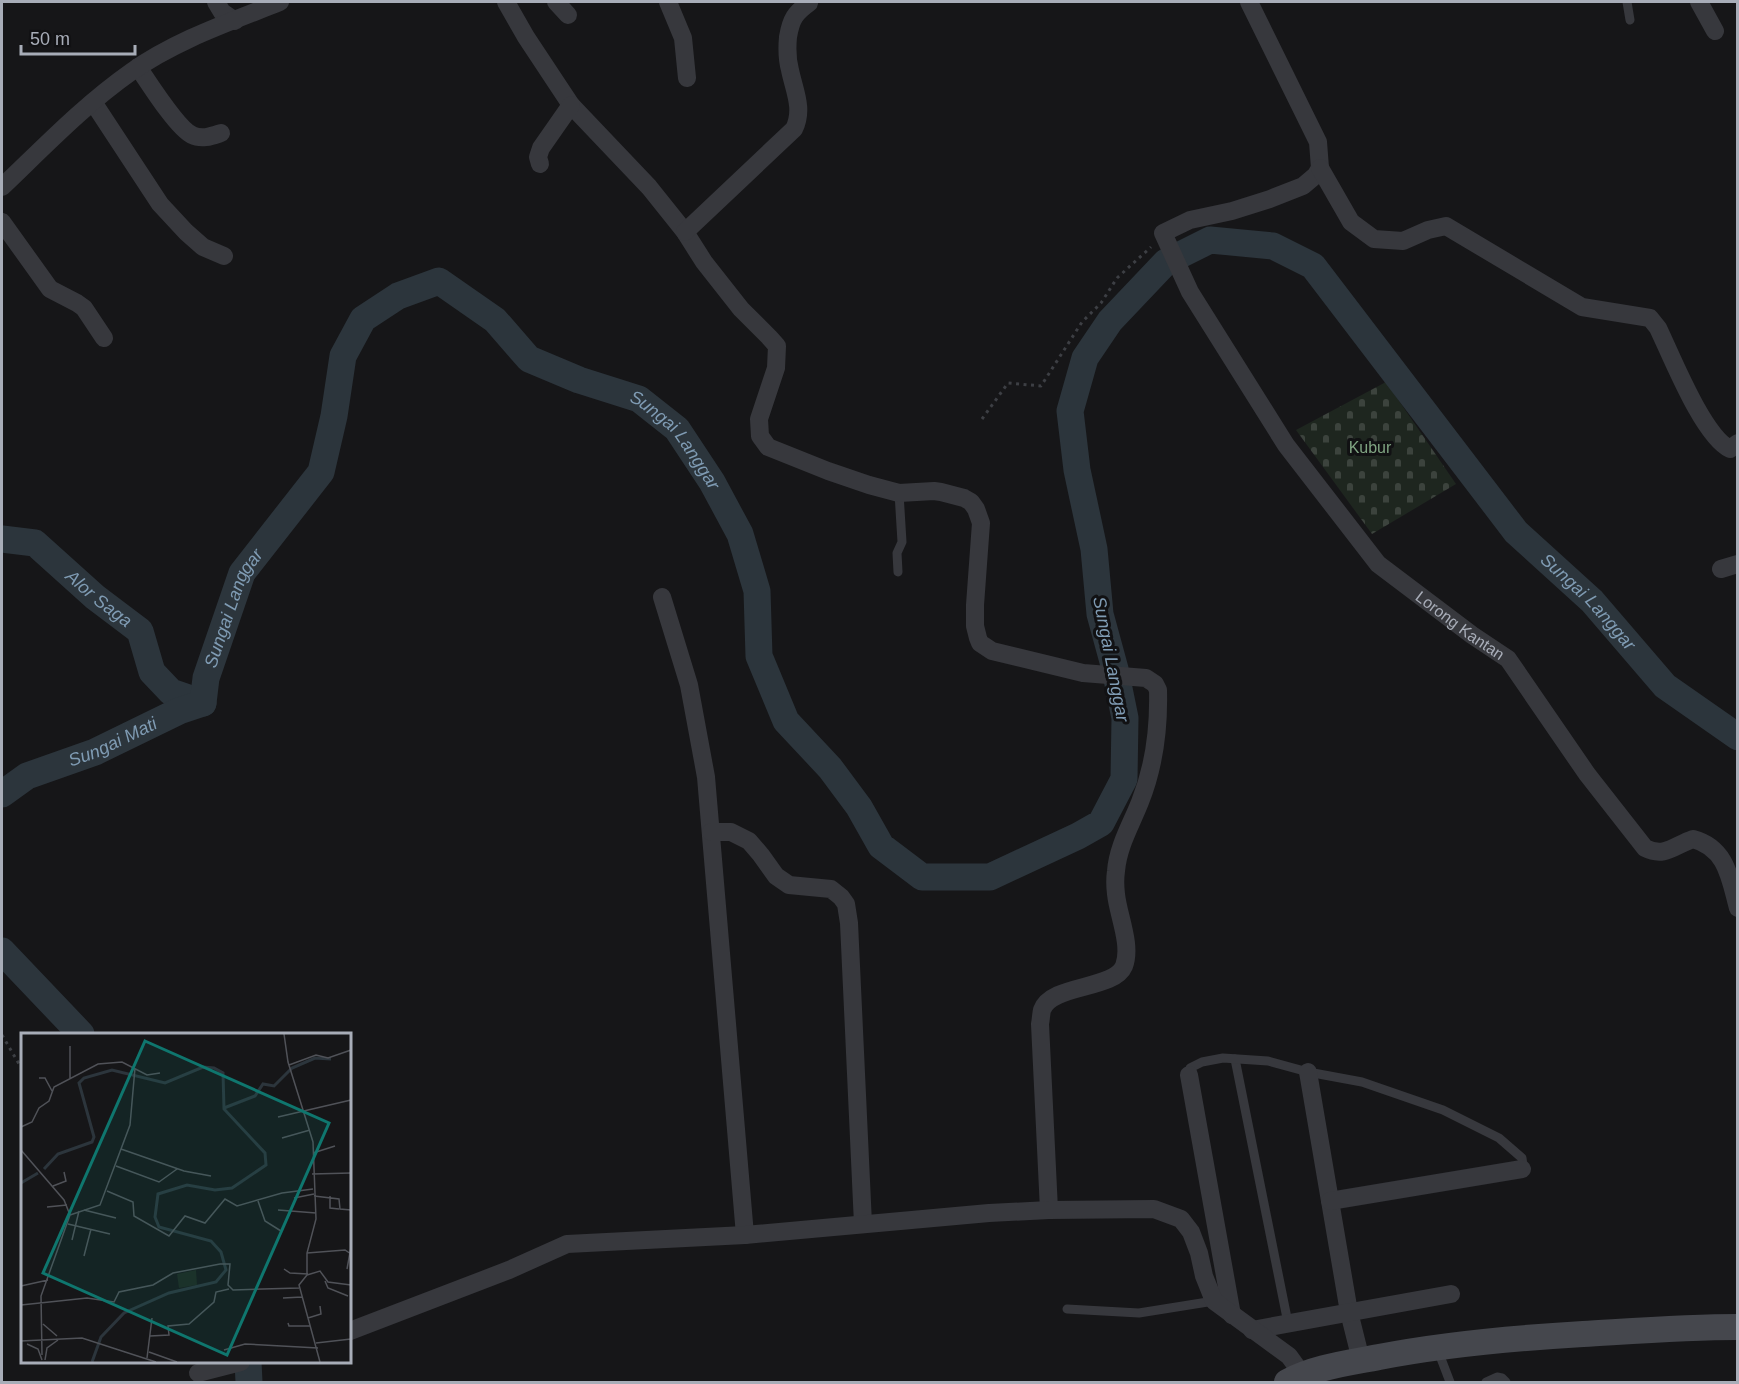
<svg xmlns="http://www.w3.org/2000/svg" width="1739" height="1384" viewBox="0 0 1739 1384" font-family="Arial,sans-serif">
  <style>
    .cemetery { fill: url(#cemetery-stones) }
    .lines { fill: none; stroke-linecap: round; stroke-linejoin: round }
    .river { stroke: #2c353c; stroke-width: 27 }
    .path { stroke: #3d3f44; stroke-width: 3; stroke-dasharray: 3 4.5; stroke-linecap: butt }
    .lane { stroke: #37383d; stroke-width: 9 }
    .street { stroke: #37383d; stroke-width: 18 }
    .secondary { stroke: #45474d; stroke-width: 26 }
    .labels { text-anchor: middle; stroke-width: 6; stroke-linejoin: round; paint-order: stroke }
    .park-label { font-size: 16px; fill: #7fa381; stroke: #111113 }
    .street-label { font-size: 16px; fill: #a8adb8; stroke: #111113 }
    .water-label { font-size: 18px; font-style: italic; fill: #7f9bb3; stroke: #111113 }
    .inset-river { fill: none; stroke: #2c353c; stroke-width: 3 }
    .inset-road { fill: none; stroke: #505258; stroke-width: 1.5 }
    .view { fill: #0f766e; fill-opacity: 0.15; stroke: #0f766e; stroke-width: 3 }
    .inset-edge { fill: none; stroke: #a8adb8; stroke-width: 3 }
  </style>
  <defs>
    <pattern id="cemetery-stones" width="16" height="16" patternUnits="userSpaceOnUse" patternTransform="scale(1.5)"><rect width="16" height="16" fill="#1e261f"/><path d="M2 7V4a2 2 0 0 1 4 0v3zM10 15v-3a2 2 0 0 1 4 0v3z" fill="#3c433d"/></pattern>
  </defs>
  <rect width="100%" height="100%" fill="#161618"/>
  <polygon class="cemetery" points="1386,382 1456,484 1372,534 1296,430"/>
  <g class="lines">
    <g class="river">
      <path id="s1" d="M2,539L35,543L95,597L140,631L152,672L171,692L203,703"/>
      <path id="s2" d="M2,794L27,776L95,752L179,711L203,703L206,678L242,573L321,472L334,416L343,356L363,319L398,296L439,281L495,320L529,359L579,380L639,399L677,429L712,482L740,534L757,591L759,656L786,721L830,768L859,807L881,846L922,877H990L1078,836L1101,823L1124,779L1125,718L1115,669L1100,614L1094,549L1077,470L1070,411L1085,358L1110,321L1166,262L1210,240L1273,246L1313,266L1516,532L1592,601L1665,686L1738,737"/>
      <polyline points="2,951 81,1034"/>
      <polyline points="248,1362 249,1382"/>
    </g>
    <g class="path">
      <polyline points="982,419 1008,383 1041,386 1082,322 1101,303 1117,278 1151,247"/>
      <polyline points="2,1035 22,1069"/>
    </g>
    <g class="lane">
      <polyline points="1627,2 1630,20"/>
      <polyline points="898,572 897,553 902,542 899,493"/>
      <polyline points="1235,1059 1288,1323"/>
      <polyline points="1189,1075 1190,1068 1202,1062 1223,1058 1268,1061 1308,1072 1362,1082 1443,1110 1499,1138 1522,1158 1523,1166 1522,1169"/>
      <polyline points="1067,1309 1139,1313 1214,1301"/>
      <polyline points="1437,1348 1450,1382"/>
      <polyline points="1486,1382 1497,1377 1502,1378 1506,1382"/>
    </g>
    <g class="street">
      <polyline points="216,2 222,12 235,21"/>
      <path d="M506,2L526,37L571,105L649,187L685,232L704,262L741,309L769,337L777,346L776,368L759,419L760,436L768,447L828,471L869,485L899,493L934,491L941,492L964,498L971,502L976,509L981,523L975,605V626L978,638L980,643L992,651L1083,673L1146,678L1155,684L1158,690C1159,728 1154,767 1140,802C1131,825 1118,846 1116,871C1115,878 1115,886 1116,894C1118,915 1132,945 1124,966C1114,990 1051,984 1042,1010C1041,1014 1041,1019 1040,1024L1049,1210"/>
      <polyline points="556,2 568,15"/>
      <polyline points="668,2 683,38 687,78"/>
      <path id="s3" d="M1249,2L1318,142L1320,168L1316,175L1303,186L1270,199L1232,211L1190,220L1163,233L1190,292L1286,445L1378,564L1472,635L1508,659L1587,774L1645,848C1665,858 1675,845 1693,839C1727,848 1730,879 1738,908"/>
      <polyline points="1699,2 1715,31"/>
      <path d="M138,67C149,83 177,128 192,135C202,140 212,136 221,133"/>
      <polyline points="93,102 160,204 186,232 203,247 224,256"/>
      <polyline points="540,164 538,157 541,148 571,105"/>
      <path d="M1320,168L1351,222L1374,239L1403,241L1428,230L1446,226L1582,307L1650,318L1658,328C1672,357 1703,436 1730,449L1738,443"/>
      <path d="M2,187C43,148 84,105 131,72C176,40 230,22 280,2"/>
      <polyline points="2,222 50,289 77,303 84,308 104,338"/>
      <path d="M685,232L794,129C804,109 794,90 790,70C787,59 787,48 788,37C791,19 795,13 809,3"/>
      <polyline points="1721,569 1738,564"/>
      <polyline points="662,597 689,685 706,777 745,1235"/>
      <polyline points="711,832 731,832 749,841 761,855 776,876 789,885 831,889 841,897 846,904 849,923 863,1224"/>
      <polyline points="1308,1072 1349,1312 1361,1360"/>
      <polyline points="1189,1075 1232,1315"/>
      <polyline points="1330,1201 1522,1169"/>
      <polyline points="1252,1330 1451,1294"/>
      <polyline points="350,1331 509,1270 567,1244 745,1235 989,1213 1049,1210 1154,1209 1181,1219 1191,1232 1199,1253 1204,1276 1214,1301 1289,1356 1302,1374"/>
      <polyline points="198,1373 241,1362"/>
    </g>
    <path class="secondary" d="M1287,1382C1314,1367 1349,1363 1379,1357C1446,1344 1514,1338 1583,1334C1634,1331 1686,1327 1738,1327"/>
  </g>
  <g class="labels">
    <g class="park-label">
      <text x="1370" y="453">Kubur</text>
    </g>
    <g class="street-label">
      <text dy="6" stroke="none"><textPath href="#s3" startOffset="854">Lorong Kantan</textPath></text>
    </g>
    <g class="water-label">
      <text dy="6" stroke="none"><textPath href="#s2" startOffset="1024">Sungai Langgar</textPath></text>
      <text dy="6" stroke="none"><textPath href="#s1" startOffset="118">Alor Saga</textPath></text>
      <text dy="6" stroke="none"><textPath href="#s2" startOffset="2932">Sungai Langgar</textPath></text>
      <text dy="6" stroke="none"><textPath href="#s2" startOffset="322">Sungai Langgar</textPath></text>
      <text transform="translate(1111 659) rotate(79)" y="6">Sungai Langgar</text>
      <text dy="6" stroke="none"><textPath href="#s2" startOffset="123">Sungai Mati</textPath></text>
    </g>
  </g>
  <g transform="translate(21 1033)">
    <rect width="330" height="330" fill="#161618"/>
    <path d="M175,237L176,252L158,255L156,241Z" fill="#1e261f"/>
    <path class="inset-river" d="M203,75L234,63L242,51L253,53L271,35L294,25L310,26M23,136L37,121L71,109L73,104L58,50L63,45L91,37L144,50L182,34L193,35L202,40L203,76L244,120L245,132L211,155L194,157L166,152L137,161L134,184L138,194L190,208L200,219L205,237L195,249L148,260L103,280L80,304L71,329M0,150L17,140"/>
    <path class="inset-road" d="M263,1L267,29L292,109L295,186L286,220V242L278,252L299,329M49,13V45M268,32L295,22L307,25L330,17M18,45H24L31,58M257,84L330,67M0,94L11,89L18,75L28,68L33,54L77,31L101,29L126,42L139,40M261,105L289,97M100,116L163,138L190,143M0,117L43,167L49,182L20,263L21,322M292,120L314,113M95,133L138,149L156,136M291,141L330,140M32,153L45,148L43,139M86,158L112,169L113,183L148,203L164,183L184,190L204,166L216,173L261,160L292,156M293,163L318,166L319,176L330,177M309,163V175L318,176M273,165L293,161M237,168L244,188L260,198M26,174L46,172M63,177L95,185M257,177L295,180M49,182L79,172L109,92L114,35M47,191L89,201M51,207L58,178M286,220L324,217L330,221M63,223L70,196M263,236L269,240L287,241M326,236L330,214M286,242L299,238L307,249L330,252M304,248L307,255L327,263M0,253L27,247M262,265L281,264M0,272L66,265L93,269L98,259L132,252L152,240L199,231H209L207,252L212,257L278,255M287,285L300,281L299,273M267,290L268,293H289M22,291L36,303M129,303L148,302L147,293L168,291L193,269L195,259L208,256M0,308L61,305L135,329M295,310L330,306M6,311L17,316L21,327M203,317L224,311L297,315M128,319L156,329M126,325L131,285M24,327L26,315L37,307"/>
    <path class="view" d="M124,8L308,90L206,322L22,240Z"/>
    <rect width="330" height="330" class="inset-edge"/>
  </g>
  <rect width="1739" height="1384" fill="none" stroke="#a8adb8" stroke-width="6"/>
  <path d="M21 45v9h114v-9" fill="none" stroke="#a8adb8" stroke-width="3"/>
  <text x="30" y="45" font-size="18" fill="#a8adb8" stroke="#111113" stroke-width="4.5" paint-order="stroke">50 m</text>
</svg>
